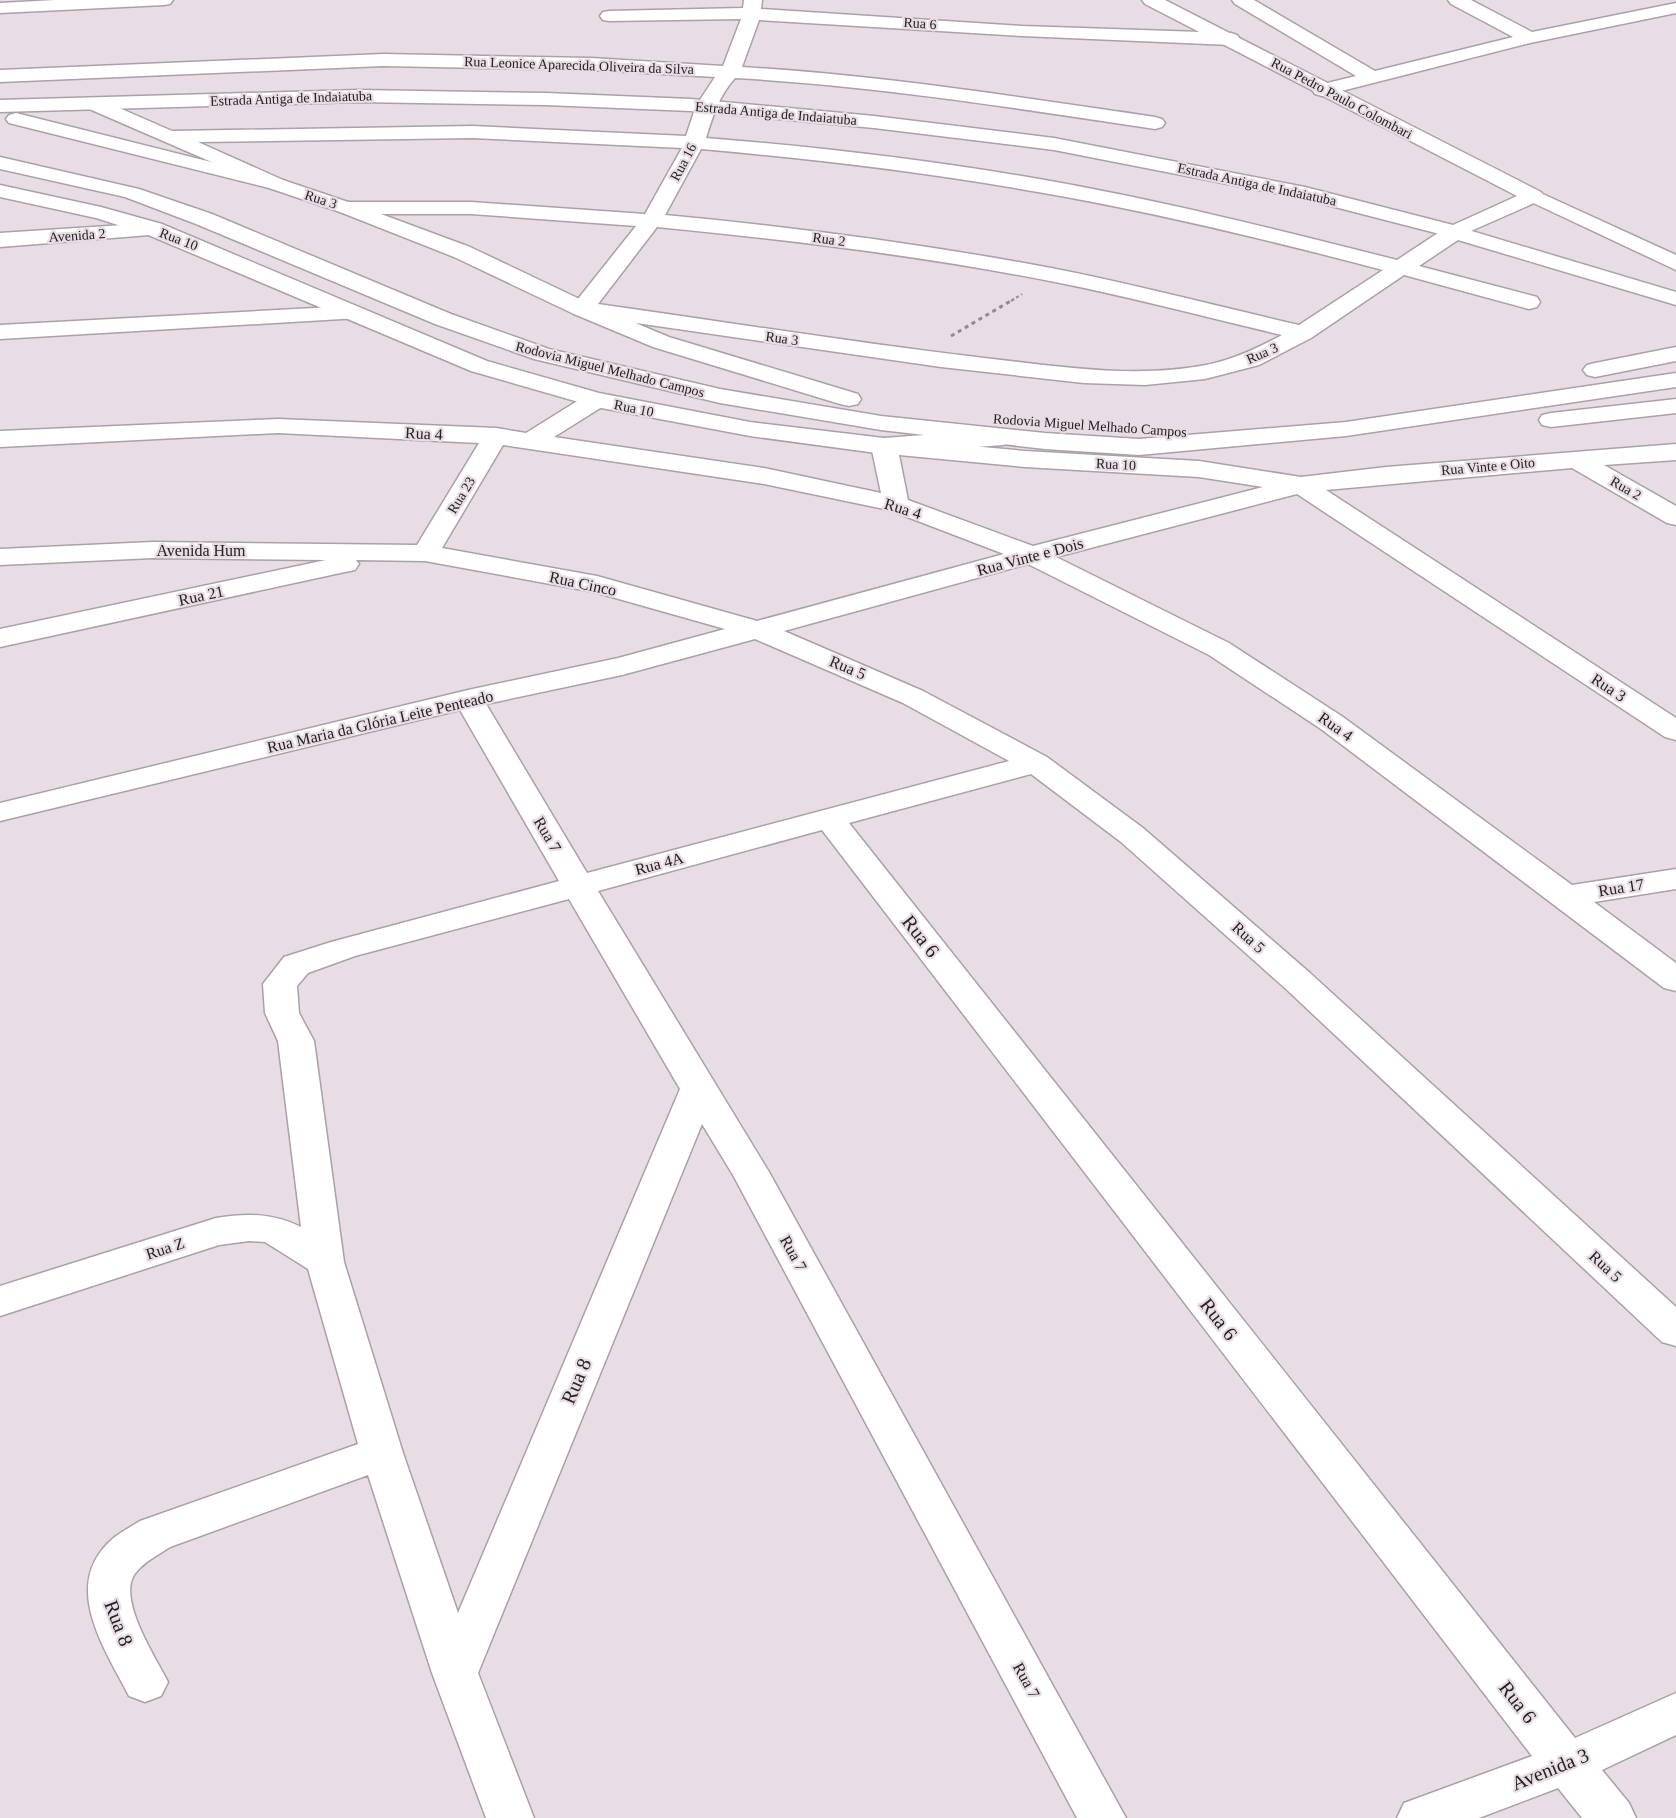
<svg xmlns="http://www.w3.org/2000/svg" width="1676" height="1818" viewBox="0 0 1676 1818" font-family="'Times New Roman',serif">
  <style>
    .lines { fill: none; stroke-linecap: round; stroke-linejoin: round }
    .minor-casing { stroke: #aaa0a7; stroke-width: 3 }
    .major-casing { stroke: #aaa0a7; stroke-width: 3 }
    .highway-casing { stroke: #aaa0a7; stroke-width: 3 }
    .path-far1 { stroke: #928a8f; stroke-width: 2; stroke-dasharray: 3 3; stroke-linecap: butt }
    .path { stroke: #928a8f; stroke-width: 3; stroke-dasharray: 4 4; stroke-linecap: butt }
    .minor { fill: #fff; fill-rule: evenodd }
    .major { fill: #fff; fill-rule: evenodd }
    .highway { fill: #fff; fill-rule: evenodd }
    .labels { text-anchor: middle; stroke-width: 4.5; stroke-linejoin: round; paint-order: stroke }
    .far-street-label { font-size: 14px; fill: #242023; stroke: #e8dde5 }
    .street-label { font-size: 16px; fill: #242023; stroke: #e8dde5 }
    .near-street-label { font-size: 20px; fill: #242023; stroke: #e8dde5 }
  </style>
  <rect width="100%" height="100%" fill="#e8dde5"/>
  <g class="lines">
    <defs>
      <g id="minor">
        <polygon points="55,0 173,0 170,4 164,5 0,13 0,3"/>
        <path d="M744,0H762L761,9L1022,26L1231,33L1237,35L1240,39L1237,43L1231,45L1022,36L759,20L742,67C881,75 1018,97 1155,117L1162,119L1165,123L1162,127L1155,129C1015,108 876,86 735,78C719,96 713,115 706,138C818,147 929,160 1039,179C1160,200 1279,230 1397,260L1447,227L1455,226L1676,292V305L1458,240L1419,266L1537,297L1540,302L1537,307L1529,309L1404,275L1311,338L1259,365L1205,379L1145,385L1084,383L941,367L574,314L571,309L574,304L636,226L471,214H347L340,212L336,208L340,204L347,202H471L645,214L682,148L472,138L198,142L283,180L286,184L283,188L276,190L87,108L84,104L87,100H101L172,131L472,126L686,136L696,106L715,77L591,70L383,66L0,82V70L383,54L591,58L723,66L741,19L609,21L603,20L600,16L603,12L609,11L743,8ZM701,149C814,159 926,172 1038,192C1154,212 1269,240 1383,270L1299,325C1216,306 1134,284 1051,268C924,244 795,227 665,215ZM657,227C791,240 924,256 1055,282C1131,297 1206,317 1282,335C1258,348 1233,360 1206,365C1134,379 1057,366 984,358C855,343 727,322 598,304Z"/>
        <polygon points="1232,0 1254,0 1375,71 1513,37 1451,4 1448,0 1471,0 1532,32 1676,3 1676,13 1530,43 1322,96 1315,94 1312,90 1315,86 1356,76 1235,4"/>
        <polygon points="1534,190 1676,255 1676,270 1527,200 1524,196 1527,192"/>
        <polygon points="154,223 162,224 165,229 162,234 0,247 0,233"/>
        <polygon points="351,306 359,308 362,313 359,318 0,339 0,325"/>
        <path d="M596,393L605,395L608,400L605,405L554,437L764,468L881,493L871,446L875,441L884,438L1025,451L1199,461L1301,477L1386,467L1676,444V460L1604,465L1676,506V525L1667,523L1572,468L1326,490L1676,718V740L1665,737L1297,494L1056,557L1229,643L1343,717L1572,885L1676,869V889L1594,902L1676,963V991L1664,988L1321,729L1209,655L1028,564L784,631L923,691L1047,757L1143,828L1310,973L1676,1307V1346L1662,1342L1286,989L1121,842L1031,774L849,823L1575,1738L1676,1693V1735L1602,1770L1629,1803L1636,1818H1582L1558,1788L1479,1818H1397L1404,1803L1532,1756L822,830L598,891L769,1172L1126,1818H1077L733,1175L702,1124L478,1673L534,1818H486L432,1673L368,1475L170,1547C158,1555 143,1562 134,1575C118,1601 156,1658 168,1682L161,1696L145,1702L129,1696C104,1647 58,1582 116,1536C123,1531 132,1526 140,1521L358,1444L308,1269L265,1242L249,1241L219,1245L0,1316V1286L216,1218C247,1213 273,1213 301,1227L278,1041L265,1013L263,984L284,957L331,942L559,881L460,710L0,821V803L468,690L618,658L725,629L594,592L425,561L356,560L359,564L355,570L345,572L0,647V629L326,560L153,558L0,565V549L153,542L417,545L479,443L278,433L0,447V431L278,419L496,428L526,433L587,395ZM503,445L764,484L889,510L1004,554L757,621L597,576L442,548ZM899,455L1025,467L1199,477L1263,487L1033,546L908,500ZM755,639L903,703L1009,761L587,873L486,704L622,675ZM569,899L680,1089L458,1613L403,1453L344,1262L314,1041L299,1013L297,986L308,973L355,956Z"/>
      </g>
      <g id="major">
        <polygon points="1142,0 1165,0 1541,192 1544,196 1541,200 1455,238 1304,199 1054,150 874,128 691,111 546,105 358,102 0,112 0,100 358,90 546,93 691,99 874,116 1054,138 1305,187 1453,225 1517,196 1145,4"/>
        <polygon points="16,113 283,180 354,204 470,247 590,304 669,337 858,394 861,399 858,404 849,406 840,404 653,347 574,314 454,257 340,212 269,188 9,123 6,119 9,115"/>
        <polygon points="0,185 101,207 162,224 487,361 599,393 750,422 884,438 1003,429 1012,432 1016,437 1012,442 1003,445 884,454 750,436 596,407 471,371 146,234 96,218 0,197"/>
      </g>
      <g id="highway">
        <polygon points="0,157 139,189 212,214 451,314 549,349 720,389 881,416 1045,433 1139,439 1346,422 1676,373 1676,387 1346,436 1139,455 1045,449 881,430 720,403 534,359 435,324 196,224 125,197 0,169"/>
        <polygon points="1676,347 1676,361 1595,377 1587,375 1583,370 1587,365 1595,363"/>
        <polygon points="1676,399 1676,413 1551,427 1542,425 1539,420 1542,415 1551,413"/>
      </g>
    </defs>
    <use href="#minor" class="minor-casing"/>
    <use href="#major" class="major-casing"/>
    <use href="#highway" class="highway-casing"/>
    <polyline class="path-far1" points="1011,301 1022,294"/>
    <polyline class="path" points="951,336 1014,299"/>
    <use href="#minor" class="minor"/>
    <use href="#major" class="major"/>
    <use href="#highway" class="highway"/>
  </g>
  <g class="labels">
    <g class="far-street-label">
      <text transform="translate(920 23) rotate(4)" y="5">Rua 6</text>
      <text transform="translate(579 65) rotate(2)" y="5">Rua Leonice Aparecida Oliveira da Silva</text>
      <text transform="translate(291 98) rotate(-2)" y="5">Estrada Antiga de Indaiatuba</text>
      <text transform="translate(1342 98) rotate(28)" y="5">Rua Pedro Paulo Colombari</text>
      <text transform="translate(776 113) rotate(5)" y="5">Estrada Antiga de Indaiatuba</text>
      <text transform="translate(683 162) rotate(-62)" y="5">Rua 16</text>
      <text transform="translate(1257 184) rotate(12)" y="5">Estrada Antiga de Indaiatuba</text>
      <text transform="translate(321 199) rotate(18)" y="5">Rua 3</text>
      <text transform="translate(77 235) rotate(-4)" y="5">Avenida 2</text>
      <text transform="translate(179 239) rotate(21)" y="5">Rua 10</text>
      <text transform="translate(829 239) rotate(8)" y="5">Rua 2</text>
      <text transform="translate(782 338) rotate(8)" y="5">Rua 3</text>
      <text transform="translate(1262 353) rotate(-24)" y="5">Rua 3</text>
      <text transform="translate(610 369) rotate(14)" y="5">Rodovia Miguel Melhado Campos</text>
      <text transform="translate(634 408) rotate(12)" y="5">Rua 10</text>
      <text transform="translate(1090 425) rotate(4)" y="5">Rodovia Miguel Melhado Campos</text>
      <text transform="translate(1116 464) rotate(3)" y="5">Rua 10</text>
      <text transform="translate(1488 466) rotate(-5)" y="5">Rua Vinte e Oito</text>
      <text transform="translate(1626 488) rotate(30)" y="5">Rua 2</text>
      <text transform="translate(461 495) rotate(-59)" y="5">Rua 23</text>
    </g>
    <g class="street-label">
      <text transform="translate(424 433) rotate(3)" y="6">Rua 4</text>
      <text transform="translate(903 508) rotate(17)" y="6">Rua 4</text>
      <text x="201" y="556">Avenida Hum</text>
      <text transform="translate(1030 556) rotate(-15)" y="6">Rua Vinte e Dois</text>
      <text transform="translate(583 583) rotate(12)" y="6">Rua Cinco</text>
      <text transform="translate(201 595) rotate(-12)" y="6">Rua 21</text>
      <text transform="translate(848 667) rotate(23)" y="6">Rua 5</text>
      <text transform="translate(1609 687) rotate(33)" y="6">Rua 3</text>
      <text transform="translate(380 721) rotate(-13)" y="6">Rua Maria da Glória Leite Penteado</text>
      <text transform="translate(1336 726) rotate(35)" y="6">Rua 4</text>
      <text transform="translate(548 834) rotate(59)" y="6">Rua 7</text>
      <text transform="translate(659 863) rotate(-15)" y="6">Rua 4A</text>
      <text transform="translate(1621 887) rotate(-9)" y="6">Rua 17</text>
      <text transform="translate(1249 937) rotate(42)" y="6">Rua 5</text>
      <text transform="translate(165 1248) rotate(-18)" y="6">Rua Z</text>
      <text transform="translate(794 1253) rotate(61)" y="6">Rua 7</text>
      <text transform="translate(1606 1266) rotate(43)" y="6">Rua 5</text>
      <text transform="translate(1027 1680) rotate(61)" y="6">Rua 7</text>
    </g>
    <g class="near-street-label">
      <text transform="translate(921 936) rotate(52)" y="7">Rua 6</text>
      <text transform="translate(1219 1319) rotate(52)" y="7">Rua 6</text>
      <text transform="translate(576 1381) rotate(-67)" y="7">Rua 8</text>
      <text transform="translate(119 1623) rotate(69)" y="7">Rua 8</text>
      <text transform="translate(1518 1702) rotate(52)" y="7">Rua 6</text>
      <text transform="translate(1550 1769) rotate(-22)" y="7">Avenida 3</text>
    </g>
  </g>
</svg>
